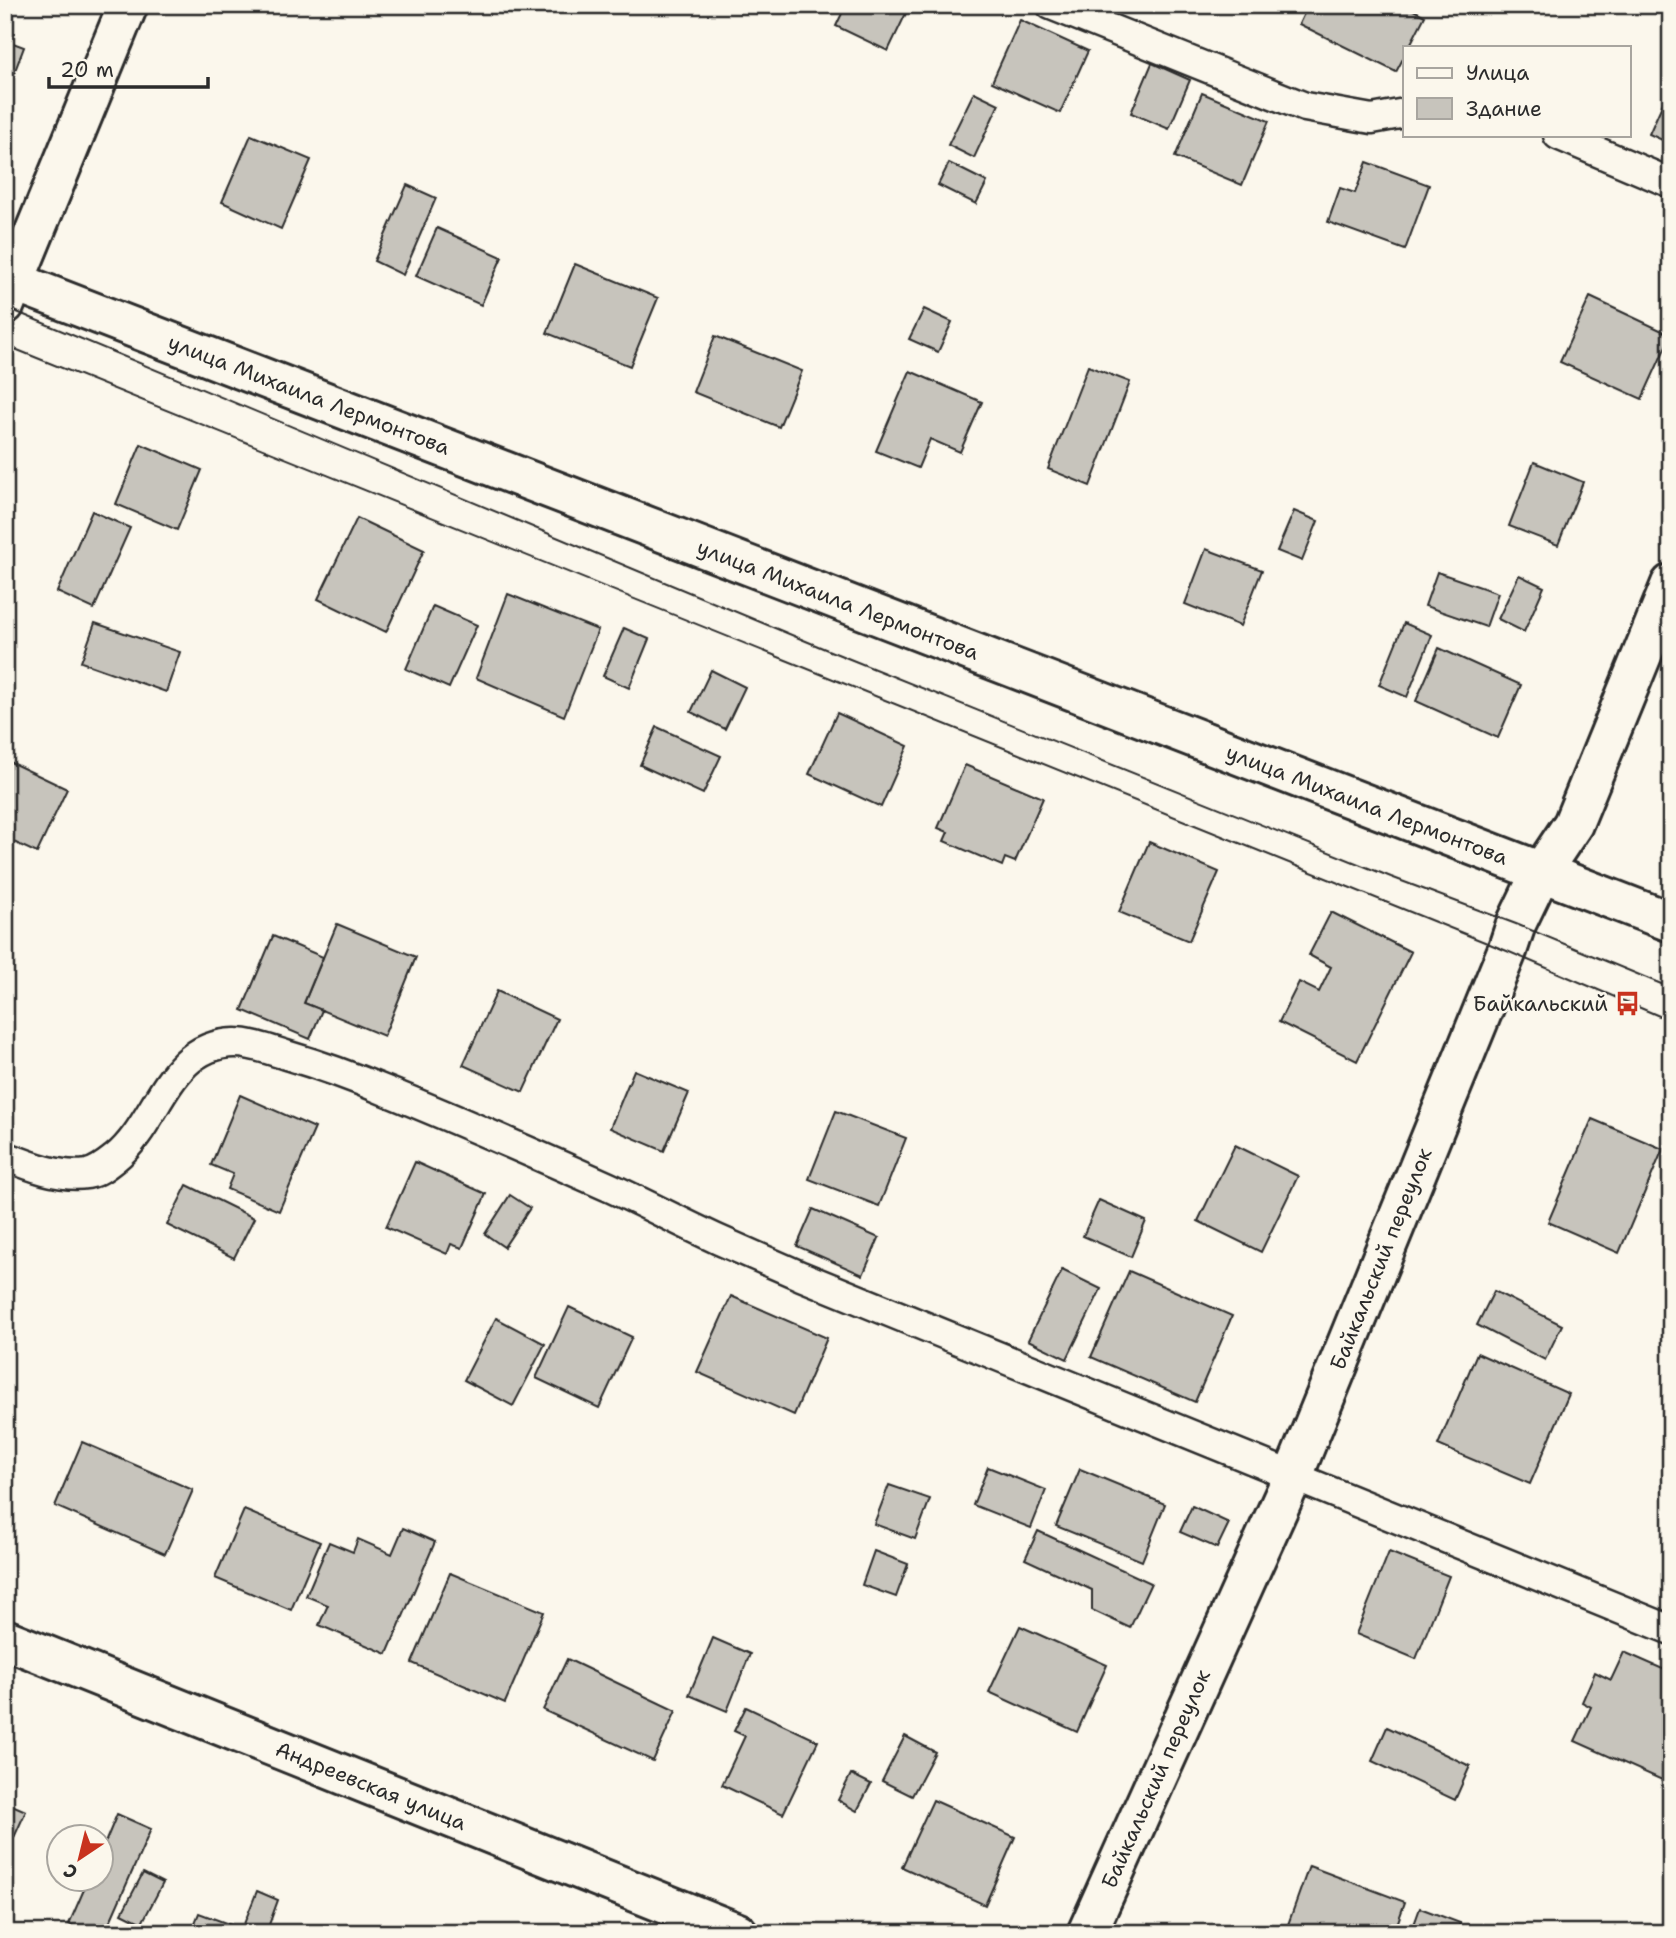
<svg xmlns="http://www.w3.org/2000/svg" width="1676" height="1938" viewBox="0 0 1676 1938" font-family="'Shantell Sans',sans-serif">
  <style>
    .building { fill: #c7c4bc; stroke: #2b2b2b; stroke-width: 2 }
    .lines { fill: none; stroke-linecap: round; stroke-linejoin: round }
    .service-casing { stroke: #2b2b2b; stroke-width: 33 }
    .minor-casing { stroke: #2b2b2b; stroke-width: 44 }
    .tertiary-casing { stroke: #2b2b2b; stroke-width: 44 }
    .service { stroke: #fbf7ec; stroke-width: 28 }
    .minor { stroke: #fbf7ec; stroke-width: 38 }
    .tertiary { stroke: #fbf7ec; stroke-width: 38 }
    .tram { stroke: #2b2b2b; stroke-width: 2 }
    .labels { text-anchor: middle; stroke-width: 5; stroke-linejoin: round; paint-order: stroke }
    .street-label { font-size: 21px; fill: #2b2b2b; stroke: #fbf7ec }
    .poi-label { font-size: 21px; fill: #2b2b2b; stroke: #fbf7ec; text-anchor: end }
  </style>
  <rect width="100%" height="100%" fill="#fbf7ec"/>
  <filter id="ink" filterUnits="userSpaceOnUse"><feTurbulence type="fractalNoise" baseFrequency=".0143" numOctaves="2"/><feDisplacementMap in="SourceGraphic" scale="14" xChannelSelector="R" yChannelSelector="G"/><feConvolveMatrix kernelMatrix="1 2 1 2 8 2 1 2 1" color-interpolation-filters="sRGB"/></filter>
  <g filter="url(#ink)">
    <g class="building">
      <polygon points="846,5 910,5 888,51 836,26"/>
      <polygon points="1308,5 1404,5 1425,16 1409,47 1405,47 1405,55 1396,72 1299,24"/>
      <polygon points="1020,20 1088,51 1060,113 992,82"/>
      <polygon points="5,40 24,47 5,97"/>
      <polygon points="1152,63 1190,80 1169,129 1131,113"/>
      <polygon points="1671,85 1671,144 1649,134"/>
      <polygon points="974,92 999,104 974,158 948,145"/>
      <polygon points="1202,93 1269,121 1242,185 1175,157"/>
      <polygon points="251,135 311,160 281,229 222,202"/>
      <polygon points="1367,162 1429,185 1405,250 1328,222 1340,188 1355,193"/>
      <polygon points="949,163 987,182 976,204 938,185"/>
      <polygon points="407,185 436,198 403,275 374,261"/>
      <polygon points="437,228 502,257 481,305 416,276"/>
      <polygon points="575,264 658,298 630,366 547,333"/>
      <polygon points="1590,297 1671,335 1642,399 1560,362"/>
      <polygon points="924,309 952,322 938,352 909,339"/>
      <polygon points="715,336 802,371 779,427 693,392"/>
      <polygon points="1088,366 1130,382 1090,486 1048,469"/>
      <polygon points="910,371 982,402 960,452 930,439 918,468 876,451"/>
      <polygon points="141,444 202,470 177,530 116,504"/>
      <polygon points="1534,462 1583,482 1558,545 1509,526"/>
      <polygon points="92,511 130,528 94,609 57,592"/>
      <polygon points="1294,511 1318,521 1302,561 1277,551"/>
      <polygon points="357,518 424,550 386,632 318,599"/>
      <polygon points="1206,549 1262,570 1240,626 1185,604"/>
      <polygon points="1437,572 1498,593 1486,627 1425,606"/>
      <polygon points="1519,575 1544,587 1524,632 1498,619"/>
      <polygon points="508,594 598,630 564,716 476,678"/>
      <polygon points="433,606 477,625 449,688 406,669"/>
      <polygon points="95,623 180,652 166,692 81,662"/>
      <polygon points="1404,623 1432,635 1407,697 1379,685"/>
      <polygon points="624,628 649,639 629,688 603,676"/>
      <polygon points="1439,648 1521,685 1498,738 1416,701"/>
      <polygon points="711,670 745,687 725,729 691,712"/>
      <polygon points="837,713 908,746 881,807 809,774"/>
      <polygon points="657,727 721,756 703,794 640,765"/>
      <polygon points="6,760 67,789 37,853 5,838"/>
      <polygon points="965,765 1043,798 1015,862 1005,858 1002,866 944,841 948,832 938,828"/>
      <polygon points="1149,842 1219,872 1189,941 1119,912"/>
      <polygon points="1331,912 1411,952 1357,1061 1279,1022 1299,982 1319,992 1331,967 1309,955"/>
      <polygon points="337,924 416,957 384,1036 304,1003"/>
      <polygon points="273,936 323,957 304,1003 322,1010 310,1039 242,1010"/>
      <polygon points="497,991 557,1019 523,1092 463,1065"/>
      <polygon points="634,1070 689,1093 664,1151 610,1128"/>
      <polygon points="240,1095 315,1128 279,1211 227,1189 233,1174 211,1165"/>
      <polygon points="836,1111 906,1138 879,1206 809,1179"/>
      <polygon points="1592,1119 1663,1149 1619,1253 1548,1222"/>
      <polygon points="1235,1145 1298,1176 1261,1252 1198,1221"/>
      <polygon points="415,1162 486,1194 462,1248 451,1244 447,1254 386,1227"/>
      <polygon points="187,1185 254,1218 234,1258 167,1225"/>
      <polygon points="510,1195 530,1208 504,1247 485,1234"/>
      <polygon points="1099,1200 1146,1221 1131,1257 1083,1236"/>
      <polygon points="813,1209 879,1238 863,1275 797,1246"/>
      <polygon points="1062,1270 1101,1289 1067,1359 1028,1340"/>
      <polygon points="1129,1271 1232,1316 1195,1402 1091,1357"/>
      <polygon points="1494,1291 1562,1325 1545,1360 1477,1325"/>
      <polygon points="731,1296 827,1338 794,1415 697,1372"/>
      <polygon points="569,1307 632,1337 599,1408 536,1378"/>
      <polygon points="496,1318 545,1344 513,1406 464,1380"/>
      <polygon points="1477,1353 1569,1394 1530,1484 1438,1445"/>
      <polygon points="82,1442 193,1490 165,1554 55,1506"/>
      <polygon points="988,1467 1046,1490 1031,1528 973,1505"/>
      <polygon points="1080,1469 1165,1504 1142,1561 1056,1526"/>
      <polygon points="889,1485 930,1499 915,1539 874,1524"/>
      <polygon points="1192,1506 1229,1523 1217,1548 1180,1532"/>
      <polygon points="244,1510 320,1542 291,1610 215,1578"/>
      <polygon points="403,1528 435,1542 387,1654 319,1625 328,1605 306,1596 329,1542 353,1552 358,1539 392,1554"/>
      <polygon points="1038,1531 1151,1583 1130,1628 1092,1610 1092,1590 1025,1559"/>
      <polygon points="874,1551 908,1564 896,1597 862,1585"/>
      <polygon points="1389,1552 1449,1576 1416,1659 1356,1634"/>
      <polygon points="450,1573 544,1612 505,1703 412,1663"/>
      <polygon points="1020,1626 1107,1665 1077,1732 989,1692"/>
      <polygon points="713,1638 750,1654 727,1711 689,1695"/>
      <polygon points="1624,1652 1665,1670 1671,1660 1671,1784 1575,1741 1591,1707 1582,1702 1595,1672 1611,1680"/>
      <polygon points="567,1659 676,1711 653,1761 543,1710"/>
      <polygon points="746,1707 818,1741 783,1814 722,1785 745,1736 734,1731"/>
      <polygon points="1387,1727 1470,1766 1455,1800 1372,1761"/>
      <polygon points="905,1736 935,1752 912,1796 882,1781"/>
      <polygon points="851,1774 871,1784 857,1811 838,1800"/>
      <polygon points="933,1800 1015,1837 985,1905 902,1867"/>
      <polygon points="5,1802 26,1811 7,1853 5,1852"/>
      <polygon points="117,1814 151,1829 105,1933 88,1933 69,1924 89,1878 102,1878 102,1850"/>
      <polygon points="1309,1866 1405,1902 1394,1933 1285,1933"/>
      <polygon points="143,1873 163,1883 142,1923 122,1913"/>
      <polygon points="257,1891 278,1900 266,1933 191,1933 199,1913 242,1929"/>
      <polygon points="1420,1908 1460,1923 1456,1933 1411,1933"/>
    </g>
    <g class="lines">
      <defs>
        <g id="service">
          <polyline points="1051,5 1305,107 1372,119 1405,113"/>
          <polyline points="1558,135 1671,183"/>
          <path d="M5,1156C30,1166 60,1178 87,1174C98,1172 106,1165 115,1158C159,1123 167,1044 235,1043C252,1043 270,1050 286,1055C320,1065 353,1077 386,1091C461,1121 535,1154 609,1187C646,1204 682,1223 719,1240C746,1252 774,1264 801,1276L1671,1630"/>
        </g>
        <g id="minor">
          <polyline points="5,278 1671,922"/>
          <polyline points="5,304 128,5"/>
          <polyline points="1087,1933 1293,1476 1507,951 1516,924 1541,872 1573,824 1671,584"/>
        </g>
        <polyline id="tertiary" points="5,1639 738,1933"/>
      </defs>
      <use href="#service" class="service-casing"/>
      <use href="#minor" class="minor-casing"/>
      <use href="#tertiary" class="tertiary-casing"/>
      <use href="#service" class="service"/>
      <use href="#minor" class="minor"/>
      <use href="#tertiary" class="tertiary"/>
      <g class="tram">
        <polyline points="5,307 830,651 1391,877 1516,924 1671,988"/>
        <polyline points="5,345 1507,951 1671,1021"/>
      </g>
    </g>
  </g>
  <defs>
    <symbol id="bus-bare" viewBox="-9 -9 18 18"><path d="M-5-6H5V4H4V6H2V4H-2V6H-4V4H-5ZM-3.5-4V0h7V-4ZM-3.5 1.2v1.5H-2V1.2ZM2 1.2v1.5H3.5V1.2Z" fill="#c8321e" stroke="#fbf7ec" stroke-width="2.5" paint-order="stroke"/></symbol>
  </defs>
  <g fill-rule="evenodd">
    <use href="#bus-bare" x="1610" y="986" width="35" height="35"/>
  </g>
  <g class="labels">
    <g class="street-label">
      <text transform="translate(309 395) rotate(21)" y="7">улица Михаила Лермонтова</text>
      <text transform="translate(838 600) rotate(21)" y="7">улица Михаила Лермонтова</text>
      <text transform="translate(1367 805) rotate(21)" y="7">улица Михаила Лермонтова</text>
      <text transform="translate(1381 1259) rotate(-68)" y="7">Байкальский переулок</text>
      <text transform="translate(1156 1779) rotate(-66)" y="7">Байкальский переулок</text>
      <text transform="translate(371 1786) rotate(22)" y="7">Андреевская улица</text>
    </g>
    <g class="poi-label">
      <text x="1608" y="1011">Байкальский</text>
    </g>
  </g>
  <rect width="1676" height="1938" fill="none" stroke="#fbf7ec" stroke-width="28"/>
  <rect x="14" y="14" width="1648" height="1910" fill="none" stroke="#2b2b2b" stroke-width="2.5" filter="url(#ink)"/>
  <rect x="1403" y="46" width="228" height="91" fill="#fbf7ec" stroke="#a8a59f" stroke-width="2"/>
  <rect x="1417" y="68" width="35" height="10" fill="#fbf7ec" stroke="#a8a59f" stroke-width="2"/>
  <text x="1466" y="80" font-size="21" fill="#2b2b2b">Улица</text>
  <rect x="1417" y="98" width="35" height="21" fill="#c7c4bc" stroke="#a8a59f" stroke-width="2"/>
  <text x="1466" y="116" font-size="21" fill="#2b2b2b">Здание</text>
  <g transform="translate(80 1858) rotate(215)"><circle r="33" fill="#fbf7ec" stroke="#a8a59f" stroke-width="2"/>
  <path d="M0-5L12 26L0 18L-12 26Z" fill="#c8321e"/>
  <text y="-10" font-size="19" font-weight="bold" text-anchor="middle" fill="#2b2b2b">С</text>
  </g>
  <path d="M49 77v10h159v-10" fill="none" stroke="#2b2b2b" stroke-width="3.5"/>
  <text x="60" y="77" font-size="21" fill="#2b2b2b" stroke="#fbf7ec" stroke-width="5" paint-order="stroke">20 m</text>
</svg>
